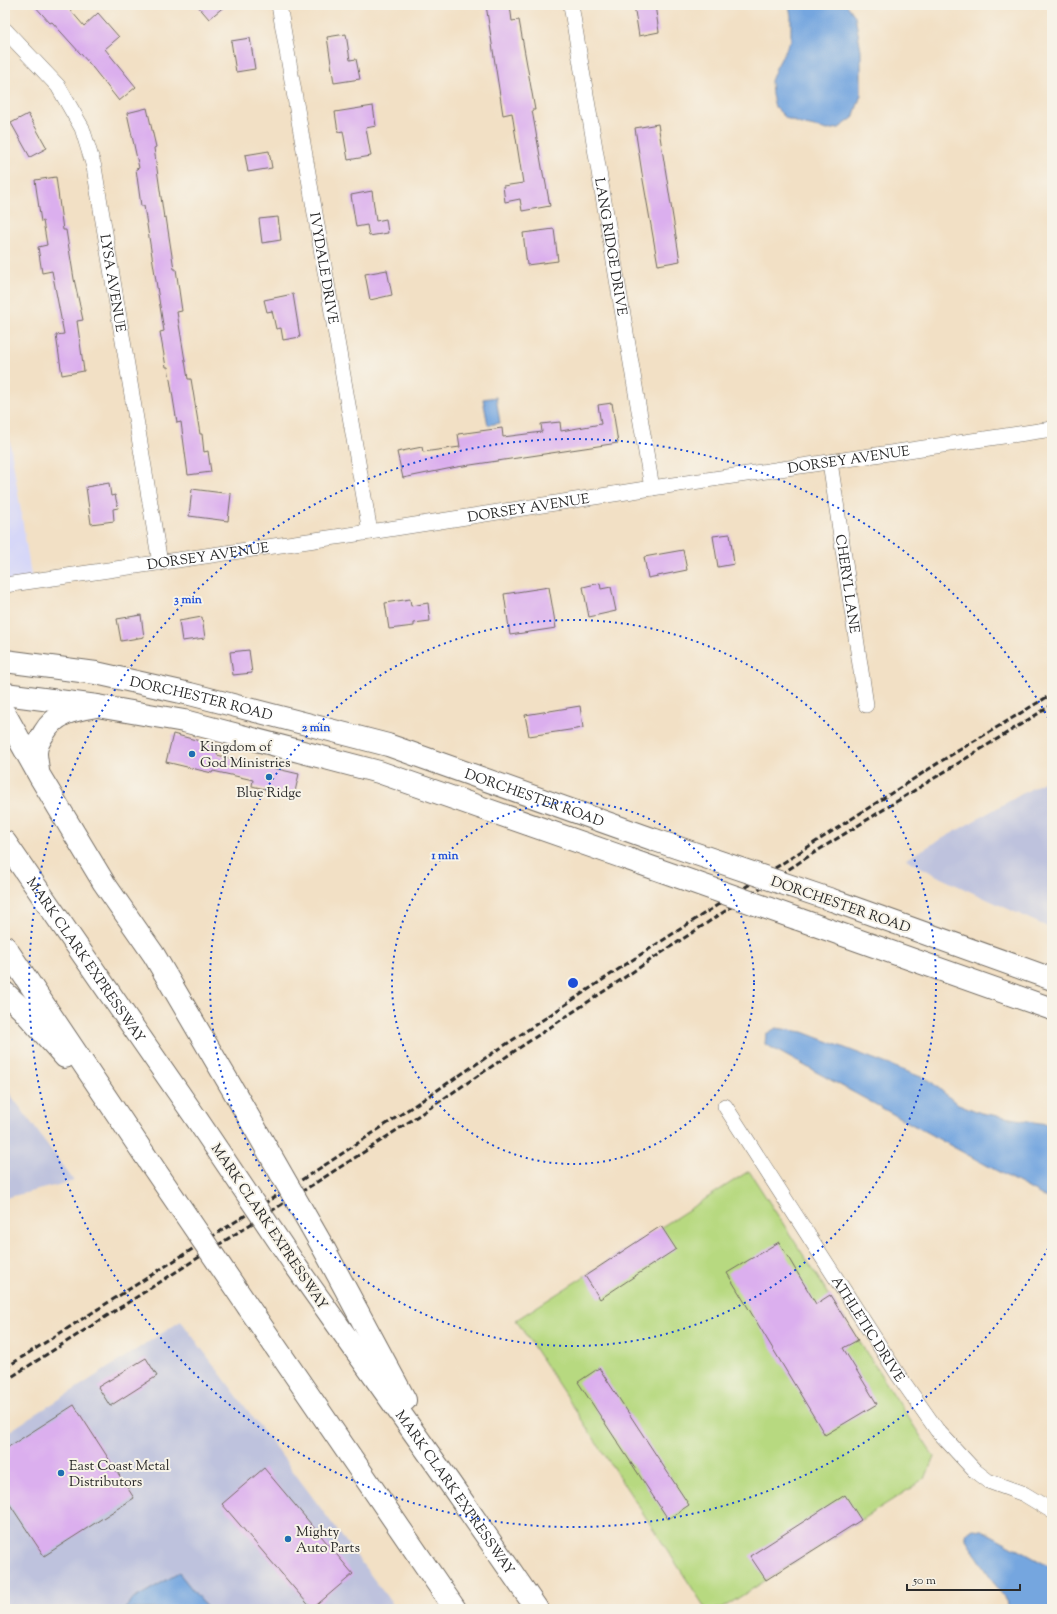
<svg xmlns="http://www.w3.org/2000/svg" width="1057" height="1614" viewBox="0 0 1057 1614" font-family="'Sorts Mill Goudy',serif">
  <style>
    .built { fill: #d6d7f8 }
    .industrial { fill: #bec2dd }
    .green { fill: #b7d980; stroke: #718256 }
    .water { fill: #74a6df; stroke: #506885 }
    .building { fill: #dbafee }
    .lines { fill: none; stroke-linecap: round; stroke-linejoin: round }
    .street-casing { stroke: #716a61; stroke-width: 16 }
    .primary-casing { stroke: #716a61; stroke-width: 24 }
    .highway-casing { stroke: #716a61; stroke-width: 24 }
    .street { stroke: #fff; stroke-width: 15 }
    .primary { stroke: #fff; stroke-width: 22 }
    .highway { stroke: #fff; stroke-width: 22 }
    .rail { stroke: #2b2b2b; stroke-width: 3; stroke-dasharray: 6 3; stroke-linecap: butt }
    .primary-bridge-casing { stroke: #716a61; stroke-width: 24; stroke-linecap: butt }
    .highway-bridge-casing { stroke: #716a61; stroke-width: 24; stroke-linecap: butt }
    .primary-bridge { stroke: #fff; stroke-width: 22 }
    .highway-bridge { stroke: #fff; stroke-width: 22 }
    .ring { fill: none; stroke: #1d4ed8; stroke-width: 2; stroke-dasharray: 2 4 }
    .poi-dot { fill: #1f6fb2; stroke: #f7f3e8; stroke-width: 1.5 }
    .labels { text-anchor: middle; stroke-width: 4; stroke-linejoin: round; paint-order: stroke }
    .street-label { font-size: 14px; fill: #2b2b2b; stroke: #f7f3e8 }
    .poi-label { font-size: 14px; fill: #2b2b2b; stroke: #f7f3e8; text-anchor: start }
    .centre { fill: #1d4ed8; stroke: #f7f3e8; stroke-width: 2 }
    .ring-label { font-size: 12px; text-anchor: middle; font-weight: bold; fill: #1d4ed8; stroke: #f7f3e8; stroke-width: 4; stroke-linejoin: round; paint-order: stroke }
  </style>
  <rect width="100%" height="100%" fill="#f7f3e8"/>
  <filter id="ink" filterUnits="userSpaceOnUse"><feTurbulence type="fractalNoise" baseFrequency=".025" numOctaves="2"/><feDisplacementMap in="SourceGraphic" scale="8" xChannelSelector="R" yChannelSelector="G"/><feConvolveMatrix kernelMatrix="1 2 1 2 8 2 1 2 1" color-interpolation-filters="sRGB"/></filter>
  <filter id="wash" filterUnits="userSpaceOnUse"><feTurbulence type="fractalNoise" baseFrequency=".012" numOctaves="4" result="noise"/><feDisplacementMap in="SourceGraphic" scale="16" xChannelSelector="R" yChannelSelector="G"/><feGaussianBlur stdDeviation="0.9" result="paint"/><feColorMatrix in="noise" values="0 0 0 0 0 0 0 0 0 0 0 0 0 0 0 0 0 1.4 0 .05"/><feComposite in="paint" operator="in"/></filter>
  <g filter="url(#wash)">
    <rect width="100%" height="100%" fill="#f2e0c5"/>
    <polygon class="built" points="5,411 32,581 5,585"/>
    <g class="industrial">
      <polygon points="1052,777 1052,929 941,878 906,859"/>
      <polygon points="5,1087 74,1181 5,1198"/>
      <polygon points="181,1321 396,1609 5,1609 5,1434"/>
    </g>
    <polygon class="green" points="749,1171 934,1457 925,1479 721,1609 706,1609 516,1320"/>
    <g class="water">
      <polygon points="789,5 847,5 855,16 861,50 861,95 853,118 839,128 828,130 801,124 786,118 775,107 772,95 771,81 776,68 791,40 791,16"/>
      <polygon points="496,397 500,423 488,425 483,399"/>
      <polygon points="776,1028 803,1032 929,1080 956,1103 981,1113 1052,1125 1052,1201 765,1044 766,1034"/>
      <polygon points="973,1529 982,1530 1052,1568 1052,1609 1011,1609 966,1539 966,1534"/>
      <polygon points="179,1573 208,1609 126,1609 130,1601"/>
    </g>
    <g id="blocks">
      <g class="building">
        <polygon points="34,5 66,5 84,26 98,13 119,37 105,49 136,87 119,101 89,63 52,22 50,23"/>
        <polygon points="197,5 226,5 209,19"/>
        <polygon points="486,5 510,5 512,21 519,20 535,110 532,110 544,179 545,179 550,206 522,211 520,199 505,202 503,186 523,183 512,113 503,115"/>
        <polygon points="634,5 655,5 659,32 639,36"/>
        <polygon points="346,34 350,60 356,59 360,79 334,83 327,37"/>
        <polygon points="250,38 255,69 236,72 231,41"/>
        <polygon points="373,106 376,126 366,128 371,156 348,160 343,131 338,132 335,112"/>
        <polygon points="147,108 156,147 154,148 164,218 166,217 174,269 176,269 182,311 177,312 188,379 191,379 200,434 202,434 204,452 208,451 211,472 188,475 181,422 177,423 168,367 166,367 160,332 164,331 144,206 141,206 136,169 139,168 127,113"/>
        <polygon points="28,114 47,148 30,157 11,123"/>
        <polygon points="658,124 680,261 658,265 643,180 635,128"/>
        <polygon points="269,151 272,168 248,172 245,155"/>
        <polygon points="56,177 63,230 66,230 74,279 83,320 77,321 84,371 62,375 56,335 64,334 52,271 42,273 38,247 47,245 43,221 41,222 35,180"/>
        <polygon points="372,191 376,221 386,219 388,233 369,236 367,225 356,227 351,195"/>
        <polygon points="278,217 281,240 262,243 259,219"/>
        <polygon points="554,229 558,261 527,265 523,233"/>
        <polygon points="387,270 392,295 370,300 365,274"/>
        <polygon points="293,294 300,337 283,340 281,328 276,329 272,311 267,312 264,300"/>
        <polygon points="612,403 618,443 457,467 403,478 397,452 422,447 423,452 460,447 458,434 502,428 503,437 542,432 541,424 560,422 561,431 601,424 598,405"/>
        <polygon points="109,483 111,496 115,495 118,508 113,509 114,521 91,524 86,487"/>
        <polygon points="192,489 231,494 228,521 189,516"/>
        <polygon points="730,534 734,564 718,567 713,536"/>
        <polygon points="683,550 687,570 648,578 644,557"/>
        <polygon points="600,583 601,589 611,587 616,611 589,617 583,587"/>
        <polygon points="549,587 556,628 510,635 504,594"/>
        <polygon points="410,599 411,606 428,603 430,621 414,623 414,626 389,629 385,603"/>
        <polygon points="141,615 144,637 121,641 117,619"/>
        <polygon points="202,617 205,638 182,641 179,621"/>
        <polygon points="249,650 252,673 233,675 230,652"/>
        <polygon points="580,706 583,728 529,736 525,715"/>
        <polygon points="173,734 219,746 217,755 299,774 294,796 252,786 253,780 213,771 212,773 166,762"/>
        <polygon points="661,1226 676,1249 600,1299 585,1276"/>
        <polygon points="779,1242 816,1304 830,1295 858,1340 843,1348 877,1404 825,1435 727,1273"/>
        <polygon points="146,1358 157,1376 110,1406 98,1387"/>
        <polygon points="599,1368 689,1505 668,1519 578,1382"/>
        <polygon points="74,1405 134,1498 44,1556 5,1497 5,1449"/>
        <polygon points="264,1468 353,1574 312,1609 222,1504"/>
        <polygon points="845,1495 861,1520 766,1580 750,1556"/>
      </g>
    </g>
  </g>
  <g filter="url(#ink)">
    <use href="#blocks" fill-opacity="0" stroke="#716a61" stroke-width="1"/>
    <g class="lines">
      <defs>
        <g id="street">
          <path id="s1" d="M279,5L370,532"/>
          <path id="s2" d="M571,5L652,488"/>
          <path id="s3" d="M5,30L58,86L82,128L94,167L160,563"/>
          <path id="s4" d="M830,462L866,705"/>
          <path id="s5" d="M5,585L370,532L652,488L1052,429"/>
          <path id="s6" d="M725,1106L899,1376L937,1430L975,1471L988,1481L1024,1494L1052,1511"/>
        </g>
        <g id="primary">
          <path id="s7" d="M5,661L96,673L190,694L388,745L655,840"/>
          <polyline points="5,694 97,706 184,721 379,772 628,859"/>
          <polyline points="832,900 1052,979"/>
          <polyline points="798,919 1052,1009"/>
        </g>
        <g id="highway">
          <polyline points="5,714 39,775 104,883 154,955 236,1095"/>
          <path d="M38,772C38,766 36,759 36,753C36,746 40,739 44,733C56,712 75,710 97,706"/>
          <path id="s8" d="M5,842L196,1118"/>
          <polyline points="5,947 144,1154"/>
          <polyline points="5,993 22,1009 65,1057"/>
          <polyline points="323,1247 405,1400"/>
          <path id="s9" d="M295,1265L449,1482L537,1609"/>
          <polyline points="249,1308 455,1609"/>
        </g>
      </defs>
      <use href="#street" class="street-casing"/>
      <use href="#primary" class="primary-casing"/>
      <use href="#highway" class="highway-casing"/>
      <use href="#street" class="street"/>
      <use href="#primary" class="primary"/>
      <use href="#highway" class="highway"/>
      <g class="rail">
        <polyline points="5,1368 328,1163 643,953 943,760 1052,694"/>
        <polyline points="5,1381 367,1150 649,961 809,856 1052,705"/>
      </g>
      <defs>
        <g id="primary-bridge">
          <polyline points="655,840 832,900"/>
          <polyline points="628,859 798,919"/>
        </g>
        <g id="highway-bridge">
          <polyline points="236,1095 323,1247"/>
          <polyline points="196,1118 295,1265"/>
          <polyline points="144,1154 249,1308"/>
        </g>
      </defs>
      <use href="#primary-bridge" class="primary-bridge-casing"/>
      <use href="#highway-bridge" class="highway-bridge-casing"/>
      <use href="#primary-bridge" class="primary-bridge"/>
      <use href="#highway-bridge" class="highway-bridge"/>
    </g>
  </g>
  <g class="ring">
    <circle cx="573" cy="983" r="181"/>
    <circle cx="573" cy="983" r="363"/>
    <path d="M1051 1243A544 544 0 1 1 1051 723"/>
  </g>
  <g class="poi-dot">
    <circle cx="192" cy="754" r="4"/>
    <circle cx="269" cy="777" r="4"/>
    <circle cx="61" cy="1473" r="4"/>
    <circle cx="288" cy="1539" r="4"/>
  </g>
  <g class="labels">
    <g class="street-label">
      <text dy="5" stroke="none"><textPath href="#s2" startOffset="245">LANG RIDGE DRIVE</textPath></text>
      <text dy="5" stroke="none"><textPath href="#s1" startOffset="267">IVYDALE DRIVE</textPath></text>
      <text dy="5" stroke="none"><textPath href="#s3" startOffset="284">LYSA AVENUE</textPath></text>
      <text dy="5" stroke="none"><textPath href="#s5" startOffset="853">DORSEY AVENUE</textPath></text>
      <text dy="5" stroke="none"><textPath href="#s5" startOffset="529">DORSEY AVENUE</textPath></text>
      <text dy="5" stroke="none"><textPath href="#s5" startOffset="205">DORSEY AVENUE</textPath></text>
      <text dy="5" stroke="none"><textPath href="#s4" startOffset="123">CHERYL LANE</textPath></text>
      <text dy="5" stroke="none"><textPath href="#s7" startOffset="200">DORCHESTER ROAD</textPath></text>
      <text dy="5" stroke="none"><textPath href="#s7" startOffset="548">DORCHESTER ROAD</textPath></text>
      <text transform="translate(841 904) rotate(19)" y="5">DORCHESTER ROAD</text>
      <text dy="5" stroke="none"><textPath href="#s8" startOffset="143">MARK CLARK EXPRESSWAY</textPath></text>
      <text transform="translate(270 1226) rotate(56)" y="5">MARK CLARK EXPRESSWAY</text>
      <text dy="5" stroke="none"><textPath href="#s6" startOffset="265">ATHLETIC DRIVE</textPath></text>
      <text dy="5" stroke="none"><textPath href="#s9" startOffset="278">MARK CLARK EXPRESSWAY</textPath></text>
    </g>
    <g class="poi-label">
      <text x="200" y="751">Kingdom of<tspan x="200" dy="16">God Ministries</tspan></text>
      <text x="269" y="797" text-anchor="middle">Blue Ridge</text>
      <text x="69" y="1470">East Coast Metal<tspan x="69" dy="16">Distributors</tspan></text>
      <text x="296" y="1536">Mighty<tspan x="296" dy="16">Auto Parts</tspan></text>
    </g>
  </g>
  <circle cx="573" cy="983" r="6" class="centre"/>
  <g class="ring-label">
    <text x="188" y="603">3 min</text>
    <text x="316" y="731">2 min</text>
    <text x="445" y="859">1 min</text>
  </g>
  <rect width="1057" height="1614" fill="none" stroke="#f7f3e8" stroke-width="20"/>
  <path d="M907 1584v6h113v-6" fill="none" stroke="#2b2b2b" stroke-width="2"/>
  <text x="913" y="1584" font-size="12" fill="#2b2b2b" stroke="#f7f3e8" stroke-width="3" paint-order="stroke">50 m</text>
</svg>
